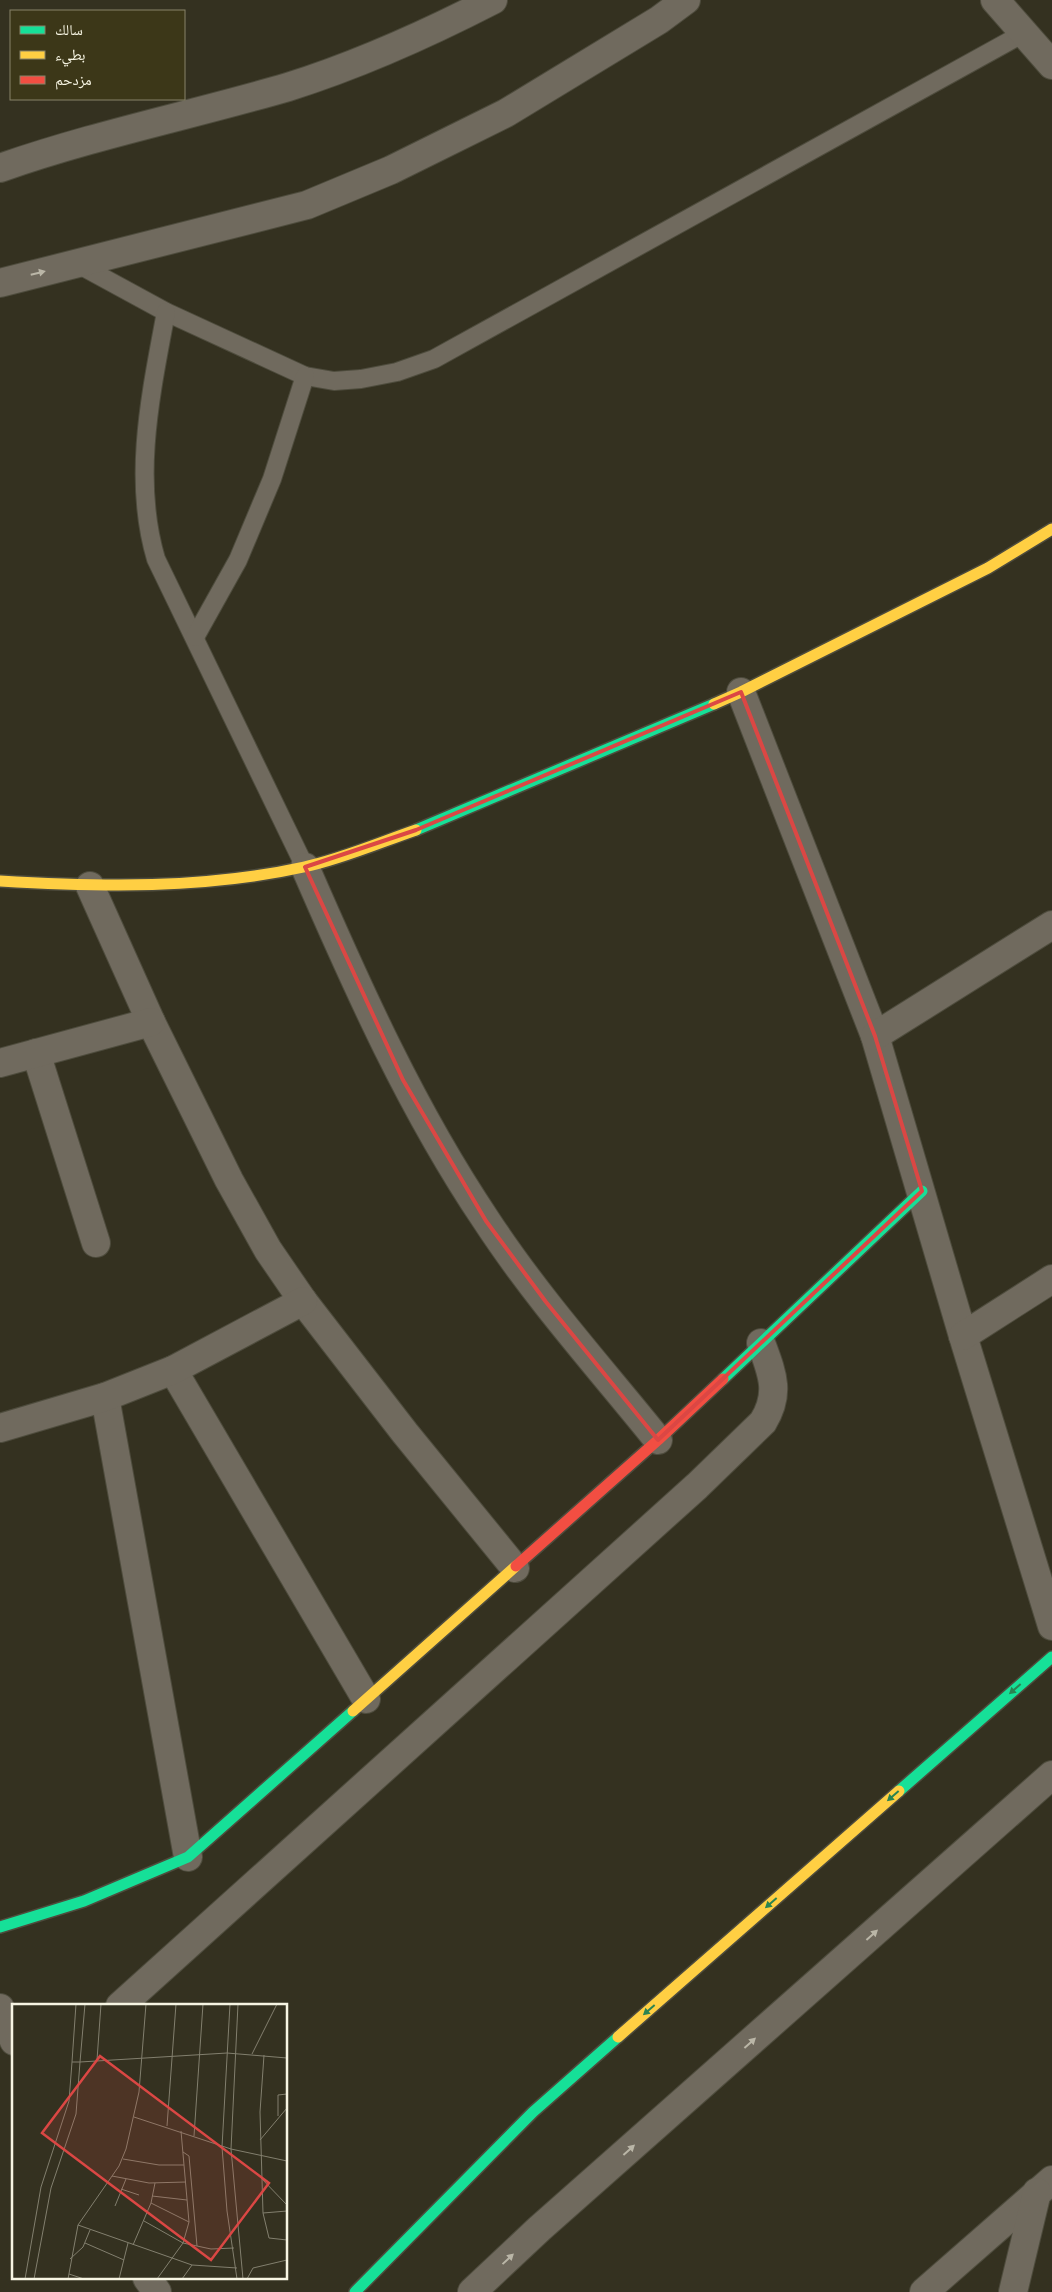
<svg xmlns="http://www.w3.org/2000/svg" width="1052" height="2292" viewBox="0 0 1052 2292" font-family="Arial,'Noto Naskh Arabic',sans-serif">
  <style>
    .lines { fill: none; stroke-linecap: round; stroke-linejoin: round }
    .lane-casing { stroke: #4e4c3d; stroke-width: 20 }
    .street-casing { stroke: #4e4c3d; stroke-width: 30 }
    .fast-casing { stroke: #4e4c3d; stroke-width: 14 }
    .slow-casing { stroke: #4e4c3d; stroke-width: 14 }
    .jam-casing { stroke: #4e4c3d; stroke-width: 14 }
    .lane { stroke: #706a5e; stroke-width: 18 }
    .street { stroke: #706a5e; stroke-width: 28 }
    .fast { stroke: #16e098; stroke-width: 11 }
    .slow { stroke: #ffcf43; stroke-width: 11 }
    .jam { stroke: #f24e42; stroke-width: 11 }
    .oneway { fill: #bab6a7 }
    .oneway2 { fill: #2b8352 }
    .marked { fill: none; stroke: #db4744; stroke-width: 4; stroke-linejoin: round }
    .inset-road { fill: none; stroke: #827f6e; stroke-width: 1 }
    .view { fill: #db4744; fill-opacity: 0.15; stroke: #db4744; stroke-width: 2.5 }
    .inset-edge { fill: none; stroke: #f7f5e3; stroke-width: 2.5 }
  </style>
  <rect width="100%" height="100%" fill="#343120"/>
  <g class="lines">
    <defs>
      <g id="lane">
        <polyline points="76,263 166,312 305,376 334,381 361,379 397,372 434,359 1024,33"/>
        <path d="M166,312C151,393 132,478 156,559L305,867"/>
        <polyline points="195,637 238,560 272,479 305,376"/>
      </g>
      <g id="street">
        <polyline points="995,0 1052,65"/>
        <path d="M0,168C94,135 192,115 288,87C358,65 427,34 493,0"/>
        <polyline points="0,283 307,205 391,170 506,113 659,20 686,0"/>
        <polyline points="741,692 875,1036 963,1336 1052,1626"/>
        <path d="M305,867C358,989 412,1110 486,1220C537,1298 600,1368 658,1440"/>
        <polyline points="90,886 151,1022 229,1180 268,1250 303,1301 405,1433 515,1568"/>
        <polyline points="875,1036 1052,925"/>
        <polyline points="36,1053 96,1243"/>
        <polyline points="0,1063 151,1022"/>
        <polyline points="963,1336 1052,1279"/>
        <polyline points="173,1370 366,1699"/>
        <polyline points="105,1397 188,1857"/>
        <polyline points="0,1428 105,1397 173,1370 303,1301"/>
        <path d="M120,2006L697,1486L763,1422C781,1393 772,1373 761,1343"/>
        <polyline points="0,2008 14,2041"/>
        <polyline points="147,2278 157,2292"/>
        <polyline points="472,2292 539,2229 1052,1775"/>
        <polyline points="924,2292 1052,2180"/>
        <polyline points="1013,2292 1037,2192"/>
      </g>
      <g id="fast">
        <polyline points="416,830 714,704"/>
        <polyline points="723,1379 922,1191"/>
        <polyline points="899,1791 1052,1657"/>
        <polyline points="0,1927 84,1901 188,1857 353,1711"/>
        <polyline points="355,2292 533,2112 618,2037"/>
      </g>
      <g id="slow">
        <polyline points="714,704 741,692 988,568 1052,529"/>
        <path d="M0,881C101,887 204,889 304,867C339,860 381,842 416,830"/>
        <polyline points="353,1711 516,1566"/>
        <polyline points="618,2037 899,1791"/>
      </g>
      <polyline id="jam" points="516,1566 658,1440 723,1379"/>
    </defs>
    <use href="#lane" class="lane-casing"/>
    <use href="#street" class="street-casing"/>
    <use href="#fast" class="fast-casing"/>
    <use href="#slow" class="slow-casing"/>
    <use href="#jam" class="jam-casing"/>
    <use href="#lane" class="lane"/>
    <use href="#street" class="street"/>
    <use href="#fast" class="fast"/>
    <use href="#slow" class="slow"/>
    <use href="#jam" class="jam"/>
  </g>
  <defs><path id="oneway-solid" d="M-6-.8H1V-3.2L6.5 0L1 3.2V.8H-6Z" transform="scale(1.25)"/></defs>
  <g class="oneway">
    <use href="#oneway-solid" transform="translate(38 273) rotate(-14)"/>
    <use href="#oneway-solid" transform="translate(872 1935) rotate(-42)"/>
    <use href="#oneway-solid" transform="translate(750 2043) rotate(-42)"/>
    <use href="#oneway-solid" transform="translate(629 2150) rotate(-42)"/>
    <use href="#oneway-solid" transform="translate(508 2259) rotate(-43)"/>
  </g>
  <g class="oneway2">
    <use href="#oneway-solid" transform="translate(1015 1689) rotate(139)"/>
    <use href="#oneway-solid" transform="translate(893 1796) rotate(139)"/>
    <use href="#oneway-solid" transform="translate(771 1903) rotate(139)"/>
    <use href="#oneway-solid" transform="translate(649 2010) rotate(139)"/>
  </g>
  <path class="marked" d="M741,692L875,1036L922,1191L658,1440L546,1302L486,1221L403,1080L305,867L416,830Z"/>
  <g transform="translate(12 2004)">
    <rect width="275" height="275" fill="#343120"/>
    <path class="inset-road" d="M73,0L68,58L215,49L275,54M218,0L210,143L215,207L225,275M226,0L219,145L231,275M240,50L265,0M252,51L248,108L251,209L257,234L275,236M85,56L89,0M60,58L64,0M266,112V91L275,90M122,113L219,145L275,157M155,122L164,0M182,132L191,0M248,136L275,104M171,148L177,152L185,242M111,155L147,161H172M100,172L137,179L174,178M249,174L275,201M109,185L127,191M140,192L175,196M139,199L177,218M103,202L114,175M251,209L275,207M132,217L171,239L199,245L222,244M66,221L180,261L225,264M73,239L112,256M121,241L139,199L143,179M58,255L71,243L78,226M57,270L72,275M13,275L29,183L57,97L60,58H68L64,110L39,184L22,275M56,275L66,221L107,162L114,145L127,88L134,0M107,275L116,239M145,275L171,239L177,218L169,127M170,275L180,261M235,275L241,264L275,256"/>
    <path class="view" d="M88,52L257,179L199,256L30,129Z"/>
    <rect width="275" height="275" class="inset-edge"/>
  </g>
  <rect x="10" y="10" width="175" height="90" fill="#3c3718" stroke="#878369"/>
  <rect x="20" y="26" width="25" height="8" fill="#16e098" stroke="#878369"/>
  <text x="55" y="35" font-size="15" fill="#f7f5e3">سالك</text>
  <rect x="20" y="51" width="25" height="8" fill="#ffcf43" stroke="#878369"/>
  <text x="55" y="60" font-size="15" fill="#f7f5e3">بطيء</text>
  <rect x="20" y="76" width="25" height="8" fill="#f24e42" stroke="#878369"/>
  <text x="55" y="85" font-size="15" fill="#f7f5e3">مزدحم</text>
</svg>
